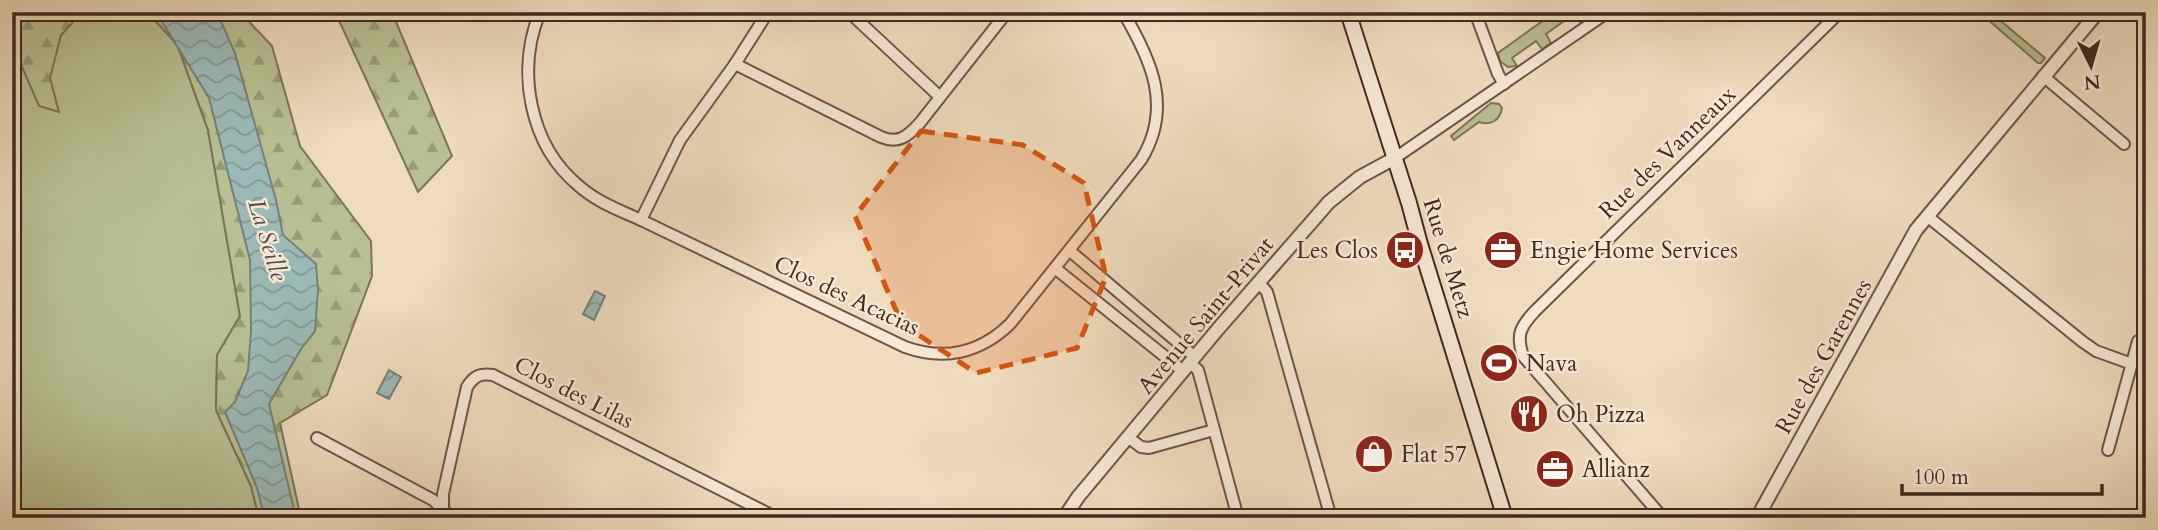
<svg xmlns="http://www.w3.org/2000/svg" width="2158" height="530" viewBox="0 0 2158 530" font-family="Cardo,serif">
  <style>
    .grass { fill: #b8c093; stroke: #7d7459; stroke-width: 2 }
    .forest { fill: url(#forest-firs); stroke: #7d7459; stroke-width: 2 }
    .water { fill: url(#water-waves); stroke: #77807a; stroke-width: 2 }
    .lines { fill: none; stroke-linecap: round; stroke-linejoin: round }
    .minor-casing { stroke: #6d5547; stroke-width: 14 }
    .tertiary-casing { stroke: #6d5547; stroke-width: 16 }
    .secondary-casing { stroke: #42281f; stroke-width: 18 }
    .minor { stroke: #f5e8d5; stroke-width: 10 }
    .tertiary { stroke: #f5e8d5; stroke-width: 12 }
    .secondary { stroke: #f5e8d5; stroke-width: 14 }
    .marked { fill: #d7540e; fill-opacity: 0.2; stroke: #d7540e; stroke-width: 5; stroke-dasharray: 14 9; stroke-linejoin: round }
    .labels { text-anchor: middle; stroke-width: 5; stroke-linejoin: round; paint-order: stroke }
    .street-label { font-size: 23px; fill: #42281f; stroke: #f5e8d5 }
    .poi-label { font-size: 23px; fill: #42281f; stroke: #f5e8d5; text-anchor: start }
    .water-label { font-size: 24px; font-style: italic; fill: #584c45; stroke: #f5e8d5 }
  </style>
  <defs>
    <pattern id="forest-firs" width="22" height="20" patternUnits="userSpaceOnUse" patternTransform="scale(1.75)"><rect width="22" height="20" fill="#b8c093"/><path d="M5 1l3.5 6h-7zM16 11l3.5 6h-7z" fill="#979c77"/></pattern>
    <pattern id="water-waves" width="16" height="10" patternUnits="userSpaceOnUse" patternTransform="scale(1.75)"><rect width="16" height="10" fill="#9bbab7"/><path d="M0 5q4-4 8 0t8 0" fill="none" stroke="#809794"/></pattern>
  </defs>
  <rect width="100%" height="100%" fill="#efdcbe"/>
  <filter id="stains"><feTurbulence type="fractalNoise" baseFrequency=".00286" numOctaves="4"/><feColorMatrix values="0 0 0 0 .2 0 0 0 0 .09 0 0 0 0 .02 0 0 0 .5 -.17"/></filter>
  <radialGradient id="worn" r=".72"><stop offset=".6" stop-color="#630" stop-opacity="0"/><stop offset="1" stop-color="#630" stop-opacity=".3"/></radialGradient>
  <g class="grass">
    <polygon points="12,12 61,35 82,12 147,12 177,44 208,130 240,316 217,355 216,410 251,486 259,518 12,518"/>
    <polygon points="1555,12 1592,13 1580,22 1574,14 1546,34 1551,43 1542,49 1536,41 1512,58 1517,66 1508,67 1500,61 1498,53"/>
    <polygon points="1979,12 1990,12 2045,58 2041,63 2038,63"/>
    <path d="M1491,103L1499,104L1502,108C1500,120 1491,126 1479,122L1454,140L1451,136Z"/>
  </g>
  <g class="forest">
    <polygon points="12,12 82,12 61,35 50,78 59,112 39,106 12,44"/>
    <polygon points="147,12 240,12 272,46 300,146 371,241 372,276 327,395 280,423 301,518 259,518 251,486 216,410 217,355 240,316 208,130 177,44"/>
    <polygon points="338,12 392,12 452,156 418,192 336,14"/>
  </g>
  <g class="water">
    <polygon points="156,12 215,12 218,15 235,53 276,200 283,235 316,264 318,291 315,331 301,349 269,404 296,518 265,518 257,488 225,412 235,402 248,371 251,331 250,260 209,98"/>
    <polygon points="595,291 605,296 594,320 583,314"/>
    <polygon points="389,370 401,377 389,399 377,393"/>
  </g>
  <g class="lines">
    <defs>
      <g id="minor">
        <path d="M540,12C516,70 529,145 579,186C597,202 619,210 641,220L905,347C944,361 980,353 1010,324L1141,160C1173,108 1152,61 1123,12"/>
        <polyline points="849,12 940,97"/>
        <polyline points="1475,12 1498,74 1504,84"/>
        <path d="M735,64L881,137C898,144 907,137 919,124L1007,12"/>
        <polyline points="2043,76 2124,144"/>
        <polyline points="1395,158 1608,12"/>
        <polyline points="1927,216 2083,342 2096,351 2132,364"/>
        <polyline points="641,220 680,140 735,64 768,12"/>
        <polyline points="1070,251 1195,357"/>
        <polyline points="1056,269 1183,371"/>
        <polyline points="1259,283 1267,292 1331,518"/>
        <polyline points="1190,363 1198,370 1238,518"/>
        <polyline points="317,438 433,500 452,518"/>
        <polyline points="1129,438 1141,447 1149,448 1214,430"/>
        <polyline points="2108,450 2138,341"/>
        <path d="M443,518V494L467,387C474,376 480,373 493,375L777,518"/>
        <path d="M1663,518L1523,356C1516,335 1520,327 1535,311L1840,12"/>
      </g>
      <g id="tertiary">
        <polyline points="1064,518 1078,497 1218,329 1329,202 1360,177 1395,158"/>
        <polyline points="1757,518 1916,230 2098,12"/>
      </g>
      <polyline id="secondary" points="1348,12 1409,203 1420,244 1505,518"/>
    </defs>
    <use href="#minor" class="minor-casing"/>
    <use href="#tertiary" class="tertiary-casing"/>
    <use href="#secondary" class="secondary-casing"/>
    <use href="#minor" class="minor"/>
    <use href="#tertiary" class="tertiary"/>
    <use href="#secondary" class="secondary"/>
  </g>
  <path class="marked" d="M921,131L1023,145L1084,183L1106,277L1077,348L976,373L902,324L855,216Z"/>
  <defs>
    <symbol id="bus-disc" viewBox="-11 -11 22 22"><circle r="9.5" fill="#8f2418" stroke="#f5e8d5"/><path d="M-5-6H5V4H4V6H2V4H-2V6H-4V4H-5ZM-3.5-4V0h7V-4ZM-3.5 1.2v1.5H-2V1.2ZM2 1.2v1.5H3.5V1.2Z" fill="#fff"/></symbol>
    <symbol id="office-disc" viewBox="-11 -11 22 22"><circle r="9.5" fill="#8f2418" stroke="#f5e8d5"/><path d="M-6-3h4V-5.5h4V-3h4V5H-6ZM-1-4.5V-3h2v-1.5ZM-6 0V1H6V0Z" fill="#fff"/></symbol>
    <symbol id="stadium-disc" viewBox="-11 -11 22 22"><circle r="9.5" fill="#8f2418" stroke="#f5e8d5"/><path d="M0-5a6.5 5 0 1 0 0 10a6.5 5 0 1 0 0-10ZM-3.5-1.8h7v3.6h-7Z" fill="#fff"/></symbol>
    <symbol id="restaurant-disc" viewBox="-11 -11 22 22"><circle r="9.5" fill="#8f2418" stroke="#f5e8d5"/><path d="M-5-6h1v4h1v-4h1v4h1v-4h1v5L-1.5 .5V6h-2V.5L-5-1ZM5-6V6H3V1.5H1.5Q1.5-4 5-6Z" fill="#fff"/></symbol>
    <symbol id="shop-disc" viewBox="-11 -11 22 22"><circle r="9.5" fill="#8f2418" stroke="#f5e8d5"/><path d="M-5-2.5h2.3a2.7 3.5 0 0 1 5.4 0H5L5.5 6h-11ZM-1.5-2.5h3a1.5 2.3 0 0 0-3 0Z" fill="#fff"/></symbol>
  </defs>
  <g fill-rule="evenodd">
    <use href="#bus-disc" x="1383" y="228" width="44" height="44"/>
    <use href="#office-disc" x="1481" y="228" width="44" height="44"/>
    <use href="#stadium-disc" x="1477" y="341" width="44" height="44"/>
    <use href="#restaurant-disc" x="1507" y="392" width="44" height="44"/>
    <use href="#shop-disc" x="1352" y="432" width="44" height="44"/>
    <use href="#office-disc" x="1533" y="447" width="44" height="44"/>
  </g>
  <g class="labels">
    <g class="street-label">
      <text transform="translate(1667 152) rotate(-44)" y="8">Rue des Vanneaux</text>
      <text transform="translate(1449 258) rotate(73)" y="8">Rue de Metz</text>
      <text transform="translate(847 295) rotate(25)" y="8">Clos des Acacias</text>
      <text transform="translate(1205 315) rotate(-50)" y="8">Avenue Saint-Privat</text>
      <text transform="translate(1823 356) rotate(-61)" y="8">Rue des Garennes</text>
      <text transform="translate(574 392) rotate(27)" y="8">Clos des Lilas</text>
    </g>
    <g class="poi-label">
      <text x="1378" y="258" text-anchor="end">Les Clos</text>
      <text x="1530" y="258">Engie Home Services</text>
      <text x="1526" y="371">Nava</text>
      <text x="1556" y="422">Oh Pizza</text>
      <text x="1401" y="462">Flat 57</text>
      <text x="1582" y="477">Allianz</text>
    </g>
    <g class="water-label">
      <text transform="translate(268 240) rotate(73)" y="8">La Seille</text>
    </g>
  </g>
  <rect width="2158" height="530" fill="none" stroke="#efdcbe" stroke-width="42"/>
  <rect x="14" y="14" width="2130" height="502" fill="none" stroke="#42281f" stroke-width="3.5"/>
  <rect x="21" y="21" width="2116" height="488" fill="none" stroke="#42281f" stroke-width="2"/>
  <g transform="translate(2091 66) rotate(175)" stroke="#f5e8d5" stroke-width="5" paint-order="stroke">
  <path d="M0-5L12 26L0 18L-12 26Z" fill="#42281f"/>
  <text y="-10" font-size="19" font-weight="bold" text-anchor="middle" fill="#42281f">N</text>
  </g>
  <path d="M1902 484v10h200v-10" fill="none" stroke="#42281f" stroke-width="3.5"/>
  <text x="1913" y="484" font-size="21" fill="#42281f" stroke="#f5e8d5" stroke-width="5" paint-order="stroke">100 m</text>
  <rect width="100%" height="100%" filter="url(#stains)"/>
  <rect width="100%" height="100%" fill="url(#worn)"/>
</svg>
